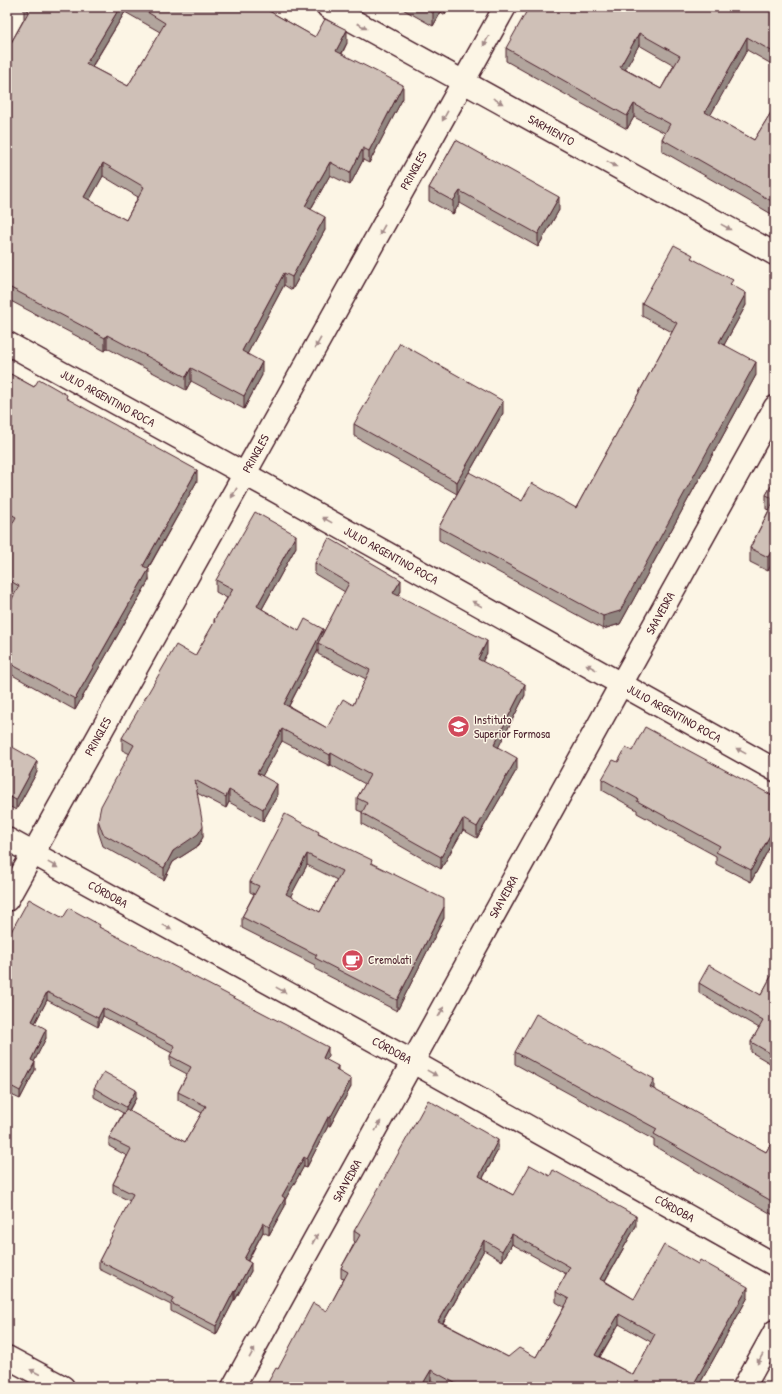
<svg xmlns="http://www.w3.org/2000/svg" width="782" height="1394" viewBox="0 0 782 1394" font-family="'Patrick Hand',sans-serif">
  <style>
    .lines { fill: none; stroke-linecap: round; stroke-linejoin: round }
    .minor-casing { stroke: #4a1f2b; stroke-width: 25 }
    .minor { stroke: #fcf5e5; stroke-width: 22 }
    .wall { fill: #b2a59d; stroke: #4a1f2b; fill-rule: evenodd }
    .shaded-wall { fill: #918680; stroke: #4a1f2b }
    .building { fill: #cfc0b7; stroke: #4a1f2b; fill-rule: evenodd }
    .oneway { fill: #a38a88 }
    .labels { text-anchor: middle; stroke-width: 3; stroke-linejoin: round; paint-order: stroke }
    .street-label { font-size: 12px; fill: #4a1f2b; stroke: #fcf5e5 }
    .poi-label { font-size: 12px; fill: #4a1f2b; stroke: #fcf5e5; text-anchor: start }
  </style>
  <rect width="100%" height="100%" fill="#fcf5e5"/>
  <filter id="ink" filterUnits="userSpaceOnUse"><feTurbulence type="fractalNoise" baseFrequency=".025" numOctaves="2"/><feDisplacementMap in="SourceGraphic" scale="8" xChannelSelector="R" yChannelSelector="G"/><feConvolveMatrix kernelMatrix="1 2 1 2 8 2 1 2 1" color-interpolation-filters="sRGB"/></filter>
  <g filter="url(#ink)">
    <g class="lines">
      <defs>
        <g id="minor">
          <path id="s1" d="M328,7L775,254"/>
          <path id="s2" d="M7,343L245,474L775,770"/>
          <path id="s3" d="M7,839L413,1062L775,1265"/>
          <path id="s4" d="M7,900L505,7"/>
          <polyline points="7,1357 63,1387"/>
          <path id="s5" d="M233,1387C414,1061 593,733 775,407"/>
          <polyline points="744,1387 775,1331"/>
        </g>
      </defs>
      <use href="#minor" class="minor-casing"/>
      <use href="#minor" class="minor"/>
    </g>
    <g class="wall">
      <path d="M24,7H262L315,37L347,43L342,54L403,98L369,163L363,160L350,185L330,175L311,209L325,230L292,290L284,285L247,354L262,375L244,409L191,381L186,390L107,348L105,351L7,299V50L24,19ZM125,12L160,32L128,86L92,67ZM103,176L138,197L126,220L89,200Z"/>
      <polygon points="399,7 450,7 445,15 441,12 433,26"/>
      <path d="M775,7V66L747,50L710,115L754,140L775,106V216L662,151V139L665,133L634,117L627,129L506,61V48ZM639,45L674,65L661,89L625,69Z"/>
      <polygon points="456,140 559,210 538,247 460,203 453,214 429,201 429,188"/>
      <polygon points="693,259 733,286 746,305 724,345 756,375 620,624 603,629 439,540 439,527 457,494 354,436 354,424 503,413 469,473 522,501 576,508 672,332 642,316 642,303"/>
      <polygon points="7,372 34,387 67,399 197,481 148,569 149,580 75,710 7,672 7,608 15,594 7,590 7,534 12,525 7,522"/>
      <polygon points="775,479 775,566 772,564 768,571 750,562 750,548 769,510 766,509 766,495"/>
      <path d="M296,547L262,609L299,631L323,633L345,592L315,574V563L401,591L398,596L487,653L482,661L525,695L498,747L517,769L477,838L463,830L441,869L362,824V812L357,810V798L365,784L331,765L330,766L282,741L262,776L277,796L263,821L229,802L226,808L197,793L203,837L198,846L173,862L164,880L103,846L98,831V820L130,754L122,750V738L195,656L214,623V620L227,598L216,592V580ZM318,650V654L366,679L353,705L327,728L289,706Z"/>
      <polygon points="7,744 37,772 16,810 7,805"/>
      <polygon points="632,751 775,797 775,837 751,882 716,864 716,856 637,813 637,810 602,790 602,779 618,762"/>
      <path d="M319,834L372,864L444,918L397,1011L315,969V965L242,928V917L254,894L250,892V882ZM307,865L337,880L320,912L290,897Z"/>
      <polygon points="63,918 100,928 328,1056 326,1060 338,1072 351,1087 330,1126 328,1126 307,1167 304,1166 285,1200 285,1206 269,1235 263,1232 248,1261 251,1271 235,1300 234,1300 216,1335 171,1311 171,1305 99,1269 99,1261 130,1201 113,1193 113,1184 127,1156 109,1146 109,1138 123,1113 94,1097 94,1088 136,1098 129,1111 185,1142 202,1113 178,1100 178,1092 187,1074 170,1065 170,1056 172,1053 103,1016 98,1027 47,1000 35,1023 46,1038 34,1061 35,1070 20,1099 7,1093 7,939"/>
      <polygon points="775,969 775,1066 751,1052 751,1042 759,1028 699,993 699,983 761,995"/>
      <polygon points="515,1052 654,1090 766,1152 775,1137 775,1216 654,1146 654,1140 515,1064"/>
      <path d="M498,1150L483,1178L513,1195L636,1226L605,1281L634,1299L748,1297L698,1387H443L431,1380L427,1387H267V1384L278,1369L327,1311L344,1279L341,1278V1268L355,1242L354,1241V1231ZM512,1244L566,1274L556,1292V1302L564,1307L536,1357H508L443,1323L484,1250L502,1261ZM619,1324L651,1342L633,1375L600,1357Z"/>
    </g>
    <g class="shaded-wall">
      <polygon points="120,7 125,7 125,12 86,76 86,64"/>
      <polygon points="437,7 441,7 441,12 433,26 433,13"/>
      <polygon points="445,7 450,7 445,15"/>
      <polygon points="347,30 347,43 336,64 336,51"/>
      <polygon points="639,33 639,45 620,79 620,67"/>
      <polygon points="747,37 747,50 705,125 705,112"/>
      <polygon points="403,85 403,98 369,163 369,151"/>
      <polygon points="634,104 634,117 627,129 627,116"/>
      <polygon points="363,148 363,160 350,185 350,173"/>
      <polygon points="330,162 330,175 305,219 305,206"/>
      <polygon points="103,163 103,176 84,210 84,197"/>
      <polygon points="460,191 460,203 453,214 453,201"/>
      <polygon points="559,197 559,210 538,247 538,234"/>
      <polygon points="325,217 325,230 292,290 292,277"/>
      <polygon points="284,273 284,285 242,364 242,351"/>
      <polygon points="746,293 746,305 719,354 719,342"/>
      <polygon points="107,335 107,348 105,351 105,338"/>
      <polygon points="262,362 262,375 244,409 244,396"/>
      <polygon points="756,362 756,375 620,624 603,629 603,616"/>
      <polygon points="191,368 191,381 186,390 186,377"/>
      <polygon points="503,401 503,413 457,494 457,482"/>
      <polygon points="197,470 197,481 143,577 143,566"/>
      <polygon points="296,535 296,547 257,618 257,606"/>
      <polygon points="772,550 772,564 768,571 768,557"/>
      <polygon points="149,569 149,580 75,710 75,699"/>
      <polygon points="401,580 401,591 393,605 393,593"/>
      <polygon points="323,629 323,641 318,643 318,650 284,715 284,704"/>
      <polygon points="487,641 487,653 478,670 478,659"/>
      <polygon points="525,684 525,695 494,756 494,745"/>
      <polygon points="282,729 282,741 257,785 257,773"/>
      <polygon points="331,753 331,765 330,766 330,755"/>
      <polygon points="517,758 517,769 477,838 477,827"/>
      <polygon points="37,761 37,772 16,810 16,800"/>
      <polygon points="277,784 277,796 263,821 263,809"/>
      <polygon points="229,790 229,802 226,808 226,797"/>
      <polygon points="463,819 463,830 441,869 441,857"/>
      <polygon points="203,826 203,837 198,846 173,862 164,880 164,868 173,851"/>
      <polygon points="775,826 775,837 751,882 751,870"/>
      <polygon points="307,854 307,865 286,905 286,894"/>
      <polygon points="444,907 444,918 397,1011 397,1000"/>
      <polygon points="47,992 47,1000 32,1029 32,1021"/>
      <polygon points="103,1008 103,1016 98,1027 98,1018"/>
      <polygon points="46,1029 46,1038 31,1068 31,1060"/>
      <polygon points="328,1047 328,1056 323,1066 323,1058"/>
      <polygon points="35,1062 35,1070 20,1099 20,1091"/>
      <polygon points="338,1066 338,1075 336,1070"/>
      <polygon points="351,1079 351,1087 330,1126 330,1118"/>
      <polygon points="654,1079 654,1091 650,1087"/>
      <polygon points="136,1090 136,1098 126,1115 126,1107"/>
      <polygon points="328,1117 328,1126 307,1167 307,1159"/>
      <polygon points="498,1140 498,1150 479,1185 479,1176"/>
      <polygon points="304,1157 304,1166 285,1200 285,1206 269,1235 269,1227 282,1196"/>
      <polygon points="636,1216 636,1226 600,1289 600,1279"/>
      <polygon points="263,1223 263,1232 244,1267 244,1259"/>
      <polygon points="512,1234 512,1244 502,1261 502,1251"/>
      <polygon points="484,1240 484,1250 438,1331 438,1321"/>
      <polygon points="251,1263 251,1271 235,1300 235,1292"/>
      <polygon points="748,1287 748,1297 698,1387 692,1387"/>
      <polygon points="234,1291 234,1300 216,1335 216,1326"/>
      <polygon points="619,1314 619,1324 595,1364 595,1355"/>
      <polygon points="431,1370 431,1380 427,1387 421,1387"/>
    </g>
    <g class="building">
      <path d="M24,7H120L86,64L128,86L165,23L139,7H262L315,37L325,19L347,30L336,51L403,85L369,151L363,148L350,173L330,162L305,206L325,217L292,277L284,273L242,351L262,362L244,396L191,368L186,377L107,335L105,338L7,286V50L29,11L24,8ZM103,163L144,187L126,220L84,197Z"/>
      <polygon points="421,7 437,7 433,13"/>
      <path d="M529,7H775V53L747,37L705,112L754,140L775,106V203L662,139L670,124L634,104L627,116L506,48ZM639,33L680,56L661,89L620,67Z"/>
      <polygon points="456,140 559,197 538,234 460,191 453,201 429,188"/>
      <polygon points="674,245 693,255 691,258 733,280 730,284 746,293 719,342 756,362 620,611 603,616 439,527 469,472 522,501 532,483 576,508 677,323 642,303"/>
      <polygon points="400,343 503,401 457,482 354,424"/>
      <polygon points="7,372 34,387 39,379 67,395 66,398 197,470 143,566 149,569 75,699 7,662 7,608 19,586 7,579 7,534 16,517 7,512"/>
      <polygon points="775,479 775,499 766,495"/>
      <polygon points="775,499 775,551 772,550 768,557 750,548"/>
      <polygon points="255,512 296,535 257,606 299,631 305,619 323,629 284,704 327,728 343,699 353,705 370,670 318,643 349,583 315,563 329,538 401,580 393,593 487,641 478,659 525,684 494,745 517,758 477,827 463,819 441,857 362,813 367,803 357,798 370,775 331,753 330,755 282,729 257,773 277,784 263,809 229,790 226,797 195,780 203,826 198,834 173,851 164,868 103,834 98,820 101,806 134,745 122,738 176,645 195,656 215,621 214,620 233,589 216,580"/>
      <polygon points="645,727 775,797 775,826 751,870 716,852 720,846 637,801 638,799 602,779 613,760 618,762 626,747 632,751"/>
      <polygon points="7,744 37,761 16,800 7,795"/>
      <path d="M285,814L319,832L318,834L372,860L371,863L444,899V907L397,1000L315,958L317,955L242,917L259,886L250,882ZM307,854L342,871L320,912L286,894Z"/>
      <polygon points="29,899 63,918 69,908 100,925 99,927 328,1047 323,1058 338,1066 336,1070 351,1079 330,1118 328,1117 307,1159 304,1157 282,1196 285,1198 269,1227 263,1223 244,1259 251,1263 235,1292 234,1291 216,1326 171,1303 174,1298 99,1261 133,1194 113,1184 131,1149 109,1138 126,1109 185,1142 206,1106 178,1092 191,1067 170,1056 175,1046 103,1008 98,1018 47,992 32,1021 46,1029 31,1060 35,1062 20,1091 7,1084 7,939"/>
      <polygon points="709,965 761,995 775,969 775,1056 751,1042 763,1021 699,983"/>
      <polygon points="536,1014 654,1079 650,1087 766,1152 775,1137 775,1203 654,1134 657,1129 515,1052"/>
      <polygon points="104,1072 136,1090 126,1107 94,1088"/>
      <path d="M428,1100L498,1140L479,1176L513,1195L530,1165L550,1176L553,1170L636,1216L600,1279L634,1299L664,1245L698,1264L700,1260L748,1287L692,1387H548L545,1385L544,1387H462L431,1370L421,1387H272L267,1384L276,1368L278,1369L313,1303L327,1311L348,1272L341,1268L360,1235L354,1231L393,1163ZM512,1234L570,1267L556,1292L569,1299L536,1357L519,1348L508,1357L438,1321L484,1240L502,1251ZM619,1314L655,1334L633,1375L595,1355Z"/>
      <polygon points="773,1383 775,1384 775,1387 771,1387"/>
    </g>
    <defs><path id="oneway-solid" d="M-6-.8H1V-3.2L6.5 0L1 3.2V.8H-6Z"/></defs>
    <g class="oneway">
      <use href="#oneway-solid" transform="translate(362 26) rotate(29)"/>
      <use href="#oneway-solid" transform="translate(486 41) rotate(119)"/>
      <use href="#oneway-solid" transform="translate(498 101) rotate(29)"/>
      <use href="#oneway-solid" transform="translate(445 116) rotate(119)"/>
      <use href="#oneway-solid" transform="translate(612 164) rotate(29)"/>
      <use href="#oneway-solid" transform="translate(726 227) rotate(29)"/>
      <use href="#oneway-solid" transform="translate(382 230) rotate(119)"/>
      <use href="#oneway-solid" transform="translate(318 343) rotate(119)"/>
      <use href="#oneway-solid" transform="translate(234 493) rotate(119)"/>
      <use href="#oneway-solid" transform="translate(327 520) rotate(-151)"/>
      <use href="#oneway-solid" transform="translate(477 604) rotate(-151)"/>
      <use href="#oneway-solid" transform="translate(591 667) rotate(-151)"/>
      <use href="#oneway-solid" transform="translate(741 751) rotate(-151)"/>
      <use href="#oneway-solid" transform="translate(53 865) rotate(29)"/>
      <use href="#oneway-solid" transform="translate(167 927) rotate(29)"/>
      <use href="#oneway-solid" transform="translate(281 990) rotate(29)"/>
      <use href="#oneway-solid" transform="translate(441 1012) rotate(-61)"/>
      <use href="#oneway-solid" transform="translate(432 1073) rotate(29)"/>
      <use href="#oneway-solid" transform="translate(378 1126) rotate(-61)"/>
      <use href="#oneway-solid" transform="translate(315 1239) rotate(-61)"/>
      <use href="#oneway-solid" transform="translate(252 1353) rotate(-61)"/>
      <use href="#oneway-solid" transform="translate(760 1359) rotate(119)"/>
      <use href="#oneway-solid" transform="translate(35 1372) rotate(-152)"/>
    </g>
  </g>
  <defs>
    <symbol id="university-disc" viewBox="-11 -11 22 22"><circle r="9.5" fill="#d1495b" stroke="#fcf5e5"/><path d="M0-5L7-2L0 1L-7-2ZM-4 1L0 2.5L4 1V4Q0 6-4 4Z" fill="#fff"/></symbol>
    <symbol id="cafe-disc" viewBox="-11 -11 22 22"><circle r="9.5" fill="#d1495b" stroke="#fcf5e5"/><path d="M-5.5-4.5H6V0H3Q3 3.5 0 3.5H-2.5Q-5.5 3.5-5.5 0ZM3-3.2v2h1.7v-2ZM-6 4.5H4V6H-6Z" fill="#fff"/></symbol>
  </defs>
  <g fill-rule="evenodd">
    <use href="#university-disc" x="446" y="714" width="25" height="25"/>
    <use href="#cafe-disc" x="340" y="948" width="25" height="25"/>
  </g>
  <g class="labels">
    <g class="street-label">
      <text dy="4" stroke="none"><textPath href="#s1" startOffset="255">SARMIENTO</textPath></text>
      <text dy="4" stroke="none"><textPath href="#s4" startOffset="835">PRINGLES</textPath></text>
      <text dy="4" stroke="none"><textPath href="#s2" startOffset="115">JULIO ARGENTINO ROCA</textPath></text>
      <text dy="4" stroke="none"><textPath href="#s4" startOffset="511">PRINGLES</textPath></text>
      <text dy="4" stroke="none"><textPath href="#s2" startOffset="439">JULIO ARGENTINO ROCA</textPath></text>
      <text dy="4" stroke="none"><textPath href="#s5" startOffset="884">SAAVEDRA</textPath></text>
      <text dy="4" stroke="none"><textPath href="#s2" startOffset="763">JULIO ARGENTINO ROCA</textPath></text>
      <text dy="4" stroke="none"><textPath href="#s4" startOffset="187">PRINGLES</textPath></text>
      <text dy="4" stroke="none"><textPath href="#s3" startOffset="115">CÓRDOBA</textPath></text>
      <text dy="4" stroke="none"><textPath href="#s5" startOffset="560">SAAVEDRA</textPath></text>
      <text dy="4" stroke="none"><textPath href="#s3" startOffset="439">CÓRDOBA</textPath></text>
      <text dy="4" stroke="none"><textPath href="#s5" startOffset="236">SAAVEDRA</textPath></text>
      <text dy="4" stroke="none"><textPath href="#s3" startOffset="763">CÓRDOBA</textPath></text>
    </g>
    <g class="poi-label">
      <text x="474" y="724">Instituto<tspan x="474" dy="14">Superior Formosa</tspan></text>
      <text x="368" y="964">Cremolati</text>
    </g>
  </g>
  <rect width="782" height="1394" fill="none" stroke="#fcf5e5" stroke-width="24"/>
  <rect x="12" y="12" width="758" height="1370" fill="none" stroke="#4a1f2b" stroke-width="1.5" filter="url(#ink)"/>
</svg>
